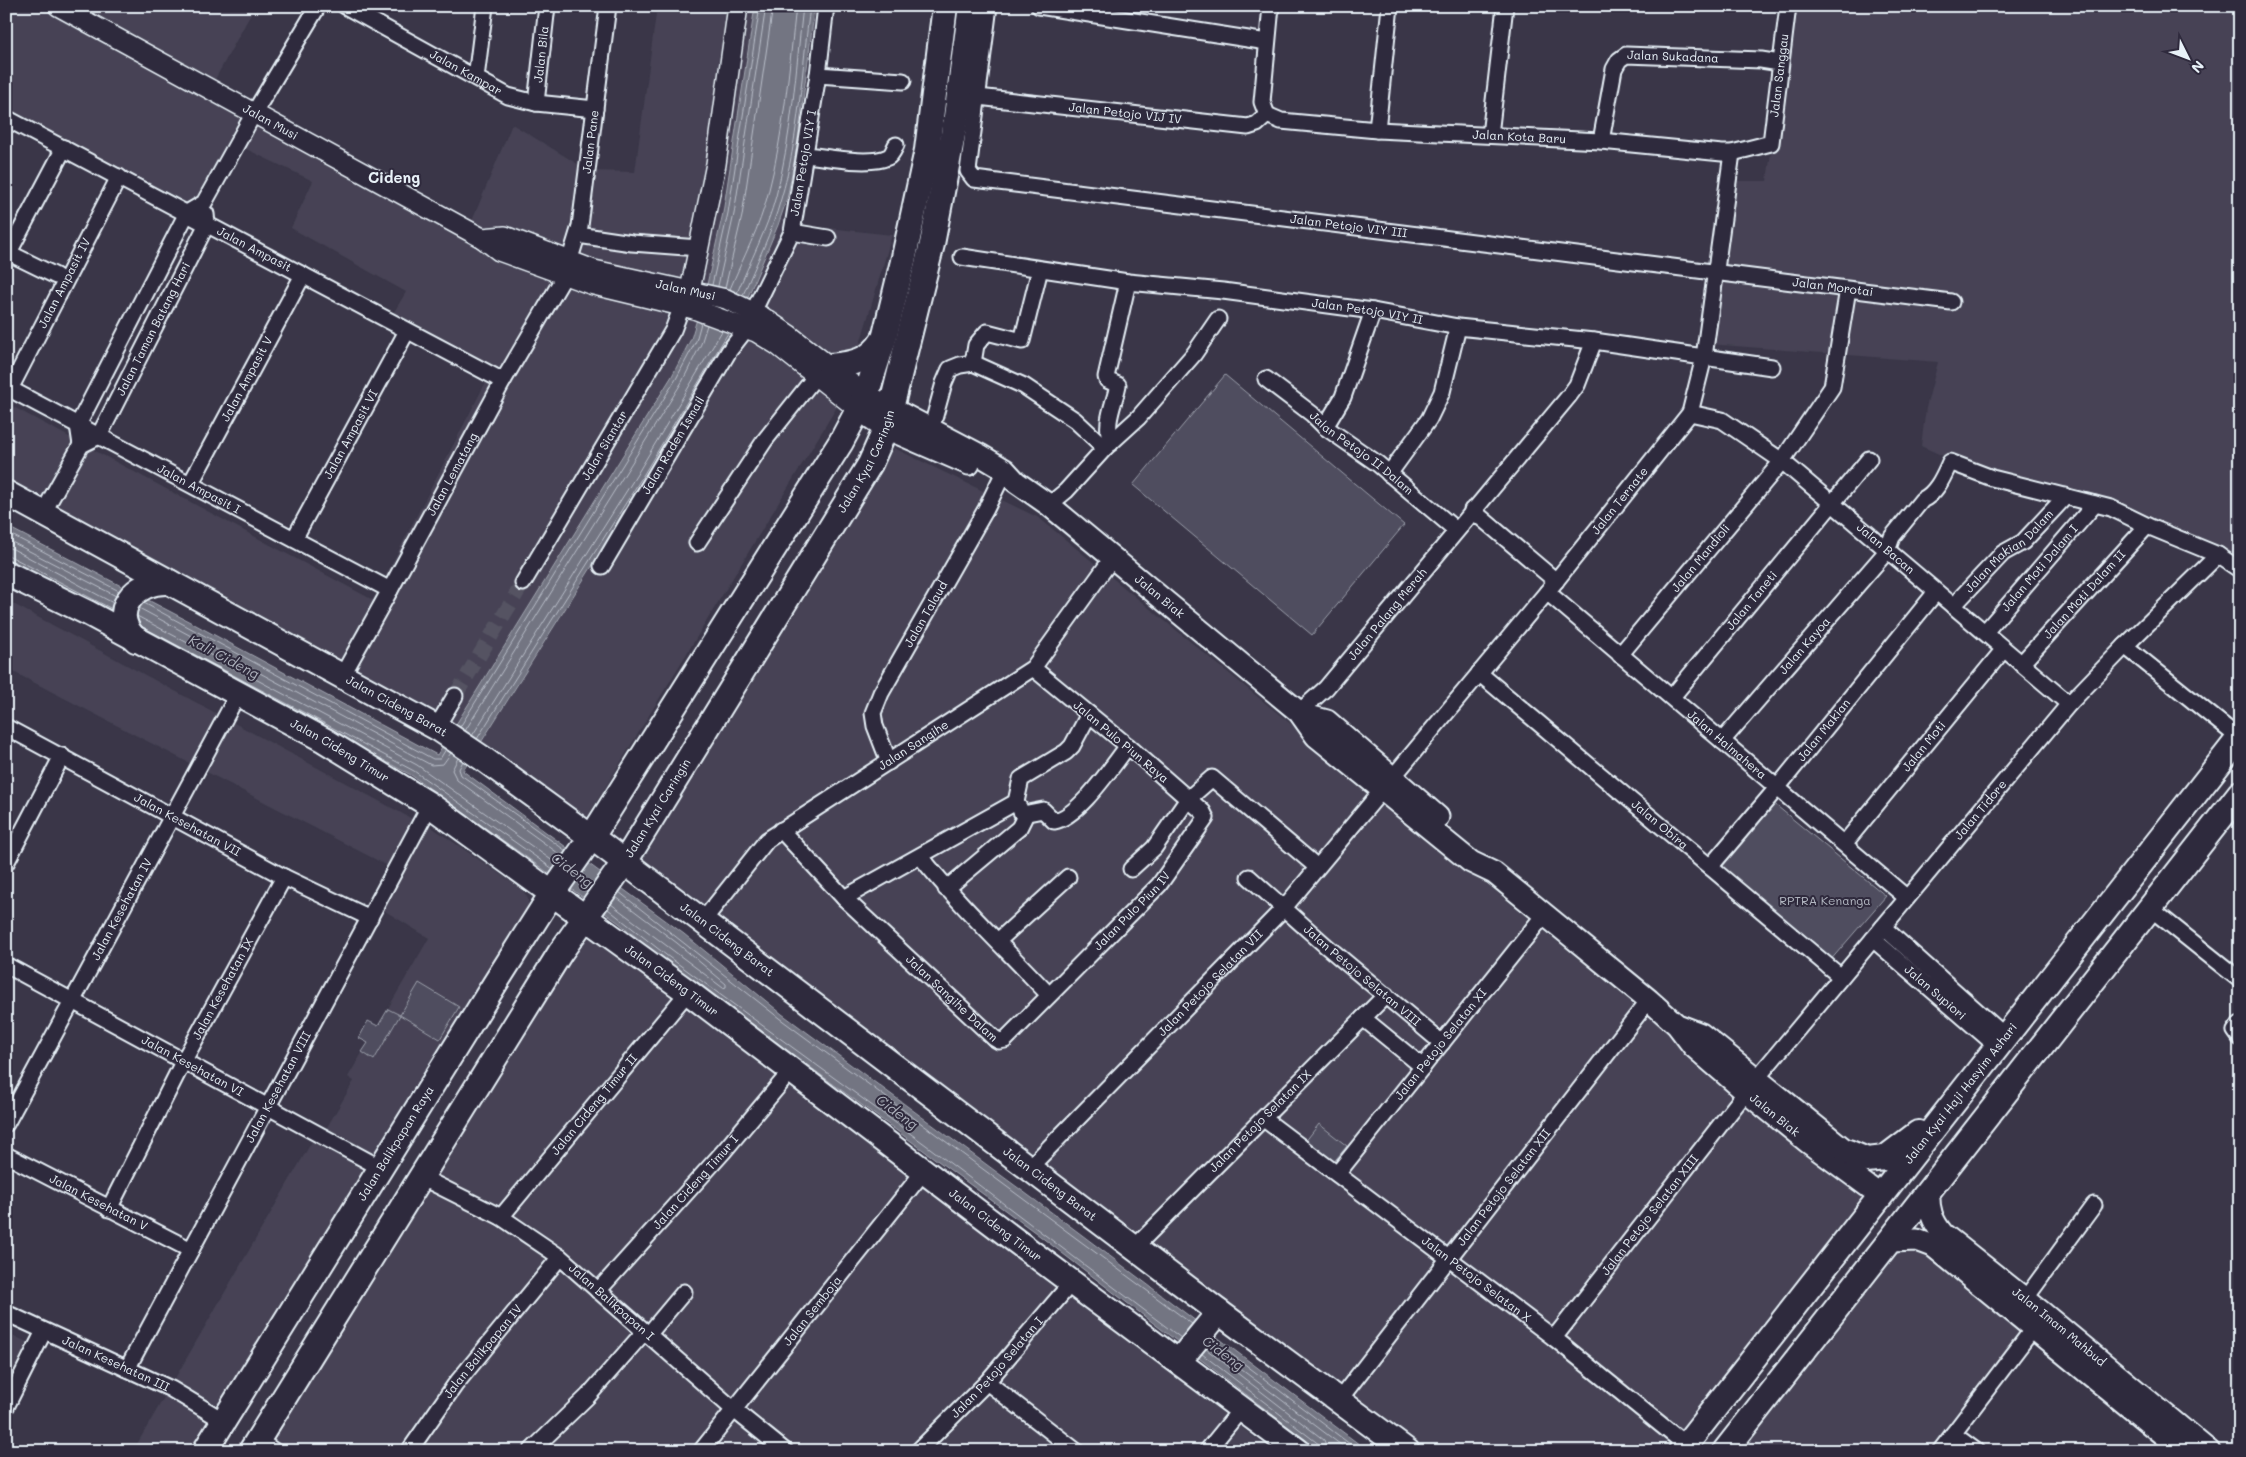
<svg xmlns="http://www.w3.org/2000/svg" width="2246" height="1457" viewBox="0 0 2246 1457" font-family="Mali,sans-serif">
  <style>
    .built { fill: #464354 }
    .green { fill: #504e5f; stroke: #9ca0ac }
    .water { fill: #737482; stroke: #a2a6b1 }
    .lines { fill: none; stroke-linecap: round; stroke-linejoin: round }
    .shore { stroke: #b9bfc9; stroke-width: 1 }
    .minor-tunnel { stroke: #545262; stroke-width: 15; stroke-dasharray: 15 8; stroke-linecap: butt }
    .minor-casing { stroke: #e8f1f8; stroke-width: 19 }
    .tertiary-casing { stroke: #e8f1f8; stroke-width: 22 }
    .secondary-casing { stroke: #e8f1f8; stroke-width: 25 }
    .primary-casing { stroke: #e8f1f8; stroke-width: 28 }
    .minor { stroke: #2f2a3d; stroke-width: 15 }
    .tertiary { stroke: #2f2a3d; stroke-width: 19 }
    .secondary { stroke: #2f2a3d; stroke-width: 21 }
    .primary { stroke: #2f2a3d; stroke-width: 24 }
    .labels { text-anchor: middle; stroke-width: 4; stroke-linejoin: round; paint-order: stroke }
    .street-label { font-size: 12px; fill: #e8f1f8; stroke: #2f2a3d }
    .park-label { font-size: 12px; fill: #b3b8c2; stroke: #2f2a3d }
    .water-label { font-size: 14px; font-style: italic; fill: #aeb2bd; stroke: #2f2a3d }
    .quarter-label { font-size: 15px; font-weight: bold; fill: #e8f1f8; stroke: #2f2a3d }
  </style>
  <rect width="100%" height="100%" fill="#3a3648"/>
  <filter id="ink" filterUnits="userSpaceOnUse"><feTurbulence type="fractalNoise" baseFrequency=".02" numOctaves="2"/><feDisplacementMap in="SourceGraphic" scale="10" xChannelSelector="R" yChannelSelector="G"/><feConvolveMatrix kernelMatrix="1 2 1 2 8 2 1 2 1" color-interpolation-filters="sRGB"/></filter>
  <g filter="url(#ink)">
    <g class="built">
      <polygon points="6,6 241,6 252,12 213,83 472,221 512,124 589,171 635,172 657,6 815,6 783,223 892,235 846,392 583,824 6,483 6,403 373,600 489,376 388,322 406,292 291,228 313,181 244,148 197,222 6,118"/>
      <polygon points="1791,6 2240,6 2240,582 2206,555 2142,533 2098,513 2028,494 1921,446 1926,408 1938,362 1709,344 1729,181 1767,181"/>
      <polygon points="894,448 1039,518 1872,1199 1670,1451 1423,1451 634,856"/>
      <polygon points="6,600 416,821 392,868 6,668"/>
      <polygon points="427,824 516,885 524,892 528,899 528,907 526,915 377,1158 323,1134 354,1081 348,1077 429,938 380,908"/>
      <polygon points="591,927 1272,1451 260,1451"/>
      <polygon points="314,1138 369,1166 189,1451 133,1451"/>
      <polygon points="1906,1229 2030,1338 1945,1451 1731,1451"/>
      <polygon points="6,1332 43,1350 6,1421"/>
    </g>
    <g class="green">
      <polygon points="1225,375 1404,525 1312,635 1133,485"/>
      <polygon points="1772,802 1886,896 1829,962 1721,867"/>
      <polygon points="419,983 459,1007 440,1039 400,1015 374,1060 362,1052 368,1043 359,1038 368,1021 378,1026 388,1009 400,1015"/>
      <polygon points="1319,1124 1347,1146 1332,1164 1305,1142"/>
    </g>
    <polygon class="water" points="755,6 815,6 797,146 787,199 778,225 729,342 645,482 463,771 684,934 782,1014 1070,1226 1368,1451 1320,1451 1036,1233 663,959 619,923 411,775 6,558 6,526 194,624 437,755 672,376 691,339 706,289 723,213"/>
    <g class="lines">
      <g class="shore">
        <polyline points="712,285 728,213 760,6"/>
        <polyline points="718,286 734,214 766,6"/>
        <polyline points="725,288 742,216 773,6"/>
        <path d="M730,289C743,258 760,227 768,194C784,133 789,69 796,6"/>
        <path d="M737,293C750,261 767,230 776,196C792,135 796,69 803,6"/>
        <path d="M743,295C756,264 772,232 781,199C799,139 802,69 810,6"/>
        <polyline points="6,532 119,591"/>
        <polyline points="6,539 116,596"/>
        <polyline points="6,547 13,549 113,603"/>
        <polyline points="6,554 112,609"/>
        <polyline points="144,603 433,759 440,759 446,749"/>
        <polyline points="139,608 431,765 443,764 451,753"/>
        <polyline points="137,616 417,765 557,864"/>
        <polyline points="141,626 414,771 553,869"/>
        <polyline points="460,727 676,379 696,341 701,323"/>
        <polyline points="465,731 682,382 701,344 707,325"/>
        <polyline points="472,736 636,476 722,331"/>
        <polyline points="477,739 641,479 728,333"/>
        <polyline points="458,758 452,770 457,780 562,856"/>
        <polyline points="463,761 459,769 461,775 566,851"/>
        <polyline points="619,892 779,1018 1192,1324"/>
        <polyline points="611,904 723,988 726,987 726,984 677,943 616,897"/>
        <polyline points="608,909 666,955 926,1145 1181,1338"/>
        <polyline points="1213,1340 1359,1451"/>
        <polyline points="1209,1345 1349,1451"/>
        <polyline points="1206,1349 1324,1440 1328,1451"/>
        <polyline points="1202,1354 1320,1445 1322,1451"/>
      </g>
      <polyline class="minor-tunnel" points="455,696 523,583"/>
      <defs>
        <g id="minor">
          <path id="s1" d="M345,6L508,96L536,103L595,109"/>
          <path id="s2" d="M989,6L968,171L974,179L1951,302"/>
          <polyline points="1039,6 1267,42"/>
          <polyline points="818,75 903,81"/>
          <polyline points="476,78 485,6"/>
          <path id="s3" d="M978,97L1248,127L1257,124L1267,115"/>
          <path id="s4" d="M536,103L547,6"/>
          <path id="s5" d="M1267,115L1281,121L1377,130L1601,141L1722,153H1732L1771,143L1788,6"/>
          <polyline points="1267,115 1262,102 1271,6"/>
          <path id="s6" d="M6,118L503,381"/>
          <polyline points="1377,130 1390,6"/>
          <polyline points="1490,135 1505,6"/>
          <path id="s7" d="M1601,141L1614,69L1619,60L1626,55L1761,60L1780,63"/>
          <path d="M806,155C827,157 869,166 888,157C892,155 894,149 896,145"/>
          <polyline points="792,232 828,238"/>
          <polyline points="578,235 632,243 699,248"/>
          <polyline points="9,253 56,276"/>
          <path id="s8" d="M962,257L1128,282L1223,291L1373,311L1458,327L1594,341L1772,367"/>
          <polyline points="6,258 64,148"/>
          <path id="s9" d="M753,312L792,232L818,75L826,6"/>
          <polyline points="973,363 976,345 987,332 1022,341 1040,269"/>
          <path id="s10" d="M1266,379L1312,414L1325,427L1378,464L1456,530"/>
          <path id="s11" d="M6,387L390,590"/>
          <path id="s12" d="M10,389L119,177"/>
          <path id="s13" d="M1690,413L1722,420L1782,461L2069,704"/>
          <polyline points="1325,427 1343,397 1373,311"/>
          <polyline points="931,430 944,383 950,369 960,365 973,363 1024,386 1075,420 1105,448"/>
          <path d="M1111,443C1104,422 1114,405 1118,385L1107,380L1106,377L1128,282"/>
          <polyline points="81,445 78,425 187,213 204,203 254,113 318,6"/>
          <polyline points="1389,474 1429,419 1442,392 1458,327"/>
          <path id="s14" d="M191,483L303,275"/>
          <polyline points="1049,505 1066,491 1105,448 1138,418 1194,354 1218,319"/>
          <polyline points="1472,510 1556,581"/>
          <path id="s15" d="M43,513L81,445L99,436L207,224L206,214"/>
          <path id="s16" d="M294,539L407,331"/>
          <polyline points="697,543 765,440 815,377"/>
          <path id="s17" d="M602,566L729,351L747,328"/>
          <path id="s18" d="M523,583L673,330L682,306"/>
          <path id="s19" d="M1547,592L1907,898"/>
          <path id="s20" d="M1953,606L2003,553L2023,542L2066,496"/>
          <path id="s21" d="M1985,632L2095,504"/>
          <polyline points="2125,646 2239,738"/>
          <path id="s22" d="M1620,655L1782,461L1832,387L1847,295"/>
          <path id="s23" d="M2021,664L2147,526"/>
          <path id="s24" d="M1479,673L1841,977"/>
          <path id="s25" d="M342,676L390,590L503,381L565,275L580,226L608,6"/>
          <path id="s26" d="M1672,697L1869,459"/>
          <path id="s27" d="M1299,712L1326,688L1569,396L1577,385L1594,341"/>
          <path id="s28" d="M6,727L284,877L370,918"/>
          <polyline points="436,728 455,696"/>
          <path id="s29" d="M1722,741L1887,551L1892,537L1922,500C1937,493 1944,475 1950,462L1992,478L2111,508L2150,527L2218,555L2240,570"/>
          <path id="s30" d="M889,762L875,726L873,713L881,693L986,509L1005,470"/>
          <polyline points="1016,802 1021,779 1066,752 1072,746 1089,714"/>
          <path d="M1023,814L1043,810L1054,821C1079,817 1112,766 1128,746"/>
          <path id="s31" d="M781,830L844,898L994,1038L999,1041L1005,1040L1159,885L1206,818L1203,812L1128,746L1033,668"/>
          <path id="s32" d="M1844,844L2004,649"/>
          <path d="M921,857C960,906 1006,949 1049,995"/>
          <polyline points="6,863 62,756"/>
          <path id="s33" d="M1710,867L1777,788L1936,592"/>
          <polyline points="1131,869 1154,848 1188,799 1212,778 1317,867"/>
          <path id="s34" d="M1249,877L1325,945L1442,1043"/>
          <polyline points="946,889 1019,828 1024,818 1019,807"/>
          <polyline points="844,898 1016,802"/>
          <polyline points="2150,908 2240,980"/>
          <path id="s35" d="M702,922L767,840L1033,668L1113,557"/>
          <polyline points="1883,927 2006,1037"/>
          <path id="s36" d="M1873,939L1998,1047"/>
          <polyline points="999,940 1068,877"/>
          <path id="s37" d="M6,965L379,1167"/>
          <polyline points="1363,1018 1423,1067"/>
          <polyline points="2240,1024 2235,1031 2240,1038"/>
          <path id="s38" d="M1757,1078L2069,704L2125,646L2218,555"/>
          <path id="s39" d="M1264,1119L1554,1338L1686,1445"/>
          <path id="s40" d="M6,1124L238,694"/>
          <path id="s41" d="M6,1155L191,1250"/>
          <path id="s42" d="M1029,1168L1283,909L1547,592L1690,413L1704,357L1732,153"/>
          <path id="s43" d="M1337,1174L1544,915"/>
          <path id="s44" d="M421,1177L501,1217L560,1257L733,1409L785,1451"/>
          <path id="s45" d="M109,1209L183,1062L284,877"/>
          <path id="s46" d="M501,1217L688,992"/>
          <path id="s47" d="M1134,1248L1386,995"/>
          <path id="s48" d="M598,1291L724,1151L791,1071"/>
          <polyline points="2020,1306 2094,1205"/>
          <path id="s49" d="M6,1313L171,1389L224,1421"/>
          <polyline points="648,1335 684,1292"/>
          <path id="s50" d="M1554,1338L1746,1092"/>
          <path id="s51" d="M127,1369L430,805"/>
          <polyline points="987,1382 1076,1451"/>
          <path id="s52" d="M1339,1400L1649,1000"/>
          <polyline points="6,1407 44,1331"/>
          <polyline points="1953,1434 1976,1451"/>
          <polyline points="258,1440 274,1451"/>
          <path id="s53" d="M409,1451L455,1385L560,1257"/>
          <polyline points="531,1451 588,1396 644,1332"/>
          <path id="s54" d="M701,1451L924,1171"/>
          <path id="s55" d="M918,1451L987,1382L1072,1282"/>
          <polyline points="1207,1451 1242,1408"/>
          <polyline points="1940,1451 2039,1321"/>
        </g>
        <g id="tertiary">
          <path id="s56" d="M58,6L482,238L499,251L590,284L694,309L756,332L777,345L859,410"/>
          <path id="s57" d="M482,238L505,236L594,270L726,299L763,317L788,334L866,395"/>
          <polyline points="690,290 716,164 738,6"/>
        </g>
        <g id="secondary">
          <path id="s58" d="M866,395L980,455L1005,470L1016,482L1049,505L1299,712L1316,736L1471,862L1494,873L1649,1000L1677,1025L1693,1046L1746,1092L1809,1143L1881,1196"/>
          <polyline points="859,410 886,428 969,464"/>
          <polyline points="1301,714 1327,721 1438,817"/>
          <polyline points="1680,1026 1701,1034 1860,1162"/>
          <path id="s59" d="M1929,1192C1928,1209 1932,1221 1943,1234L2044,1314L2209,1451"/>
          <polyline points="1891,1241 1917,1240 1933,1246 2183,1451"/>
        </g>
        <g id="primary">
          <path d="M830,366C853,364 870,361 883,340"/>
          <path id="s60" d="M6,493L439,729L482,758L602,845L1219,1312L1407,1451"/>
          <path id="s61" d="M6,573L88,613L324,740L430,805L688,992L1016,1241L1298,1451"/>
          <path d="M136,640C107,612 135,580 169,582"/>
          <polyline points="1848,1152 1867,1160 1885,1158 1918,1133"/>
          <polyline points="1179,1361 1219,1312"/>
          <path id="s62" d="M205,1451L496,982L551,895L593,835L841,442L866,395L884,339L904,257L927,150L945,6"/>
          <path id="s63" d="M251,1451L560,953L626,860L870,464L886,428L932,244L955,124L971,6"/>
          <path id="s64" d="M1681,1451L2240,737"/>
          <polyline points="1725,1451 2240,793"/>
        </g>
      </defs>
      <use href="#minor" class="minor-casing"/>
      <use href="#tertiary" class="tertiary-casing"/>
      <use href="#secondary" class="secondary-casing"/>
      <use href="#primary" class="primary-casing"/>
      <use href="#minor" class="minor"/>
      <use href="#tertiary" class="tertiary"/>
      <use href="#secondary" class="secondary"/>
      <use href="#primary" class="primary"/>
    </g>
  </g>
  <g class="labels">
    <g class="street-label">
      <text dy="4" stroke="none"><textPath href="#s4" startOffset="49">Jalan Bila</textPath></text>
      <text dy="4" stroke="none"><textPath href="#s7" startOffset="139">Jalan Sukadana</textPath></text>
      <text dy="4" stroke="none"><textPath href="#s1" startOffset="138">Jalan Kampar</textPath></text>
      <text dy="4" stroke="none"><textPath href="#s5" startOffset="576">Jalan Sanggau</textPath></text>
      <text dy="4" stroke="none"><textPath href="#s3" startOffset="148">Jalan Petojo VIJ IV</textPath></text>
      <text dy="4" stroke="none"><textPath href="#s56" startOffset="242">Jalan Musi</textPath></text>
      <text dy="4" stroke="none"><textPath href="#s5" startOffset="254">Jalan Kota Baru</textPath></text>
      <text dy="4" stroke="none"><textPath href="#s25" startOffset="595">Jalan Pane</textPath></text>
      <text dy="4" stroke="none"><textPath href="#s9" startOffset="159">Jalan Petojo VIY I</textPath></text>
      <text dy="4" stroke="none"><textPath href="#s2" startOffset="554">Jalan Petojo VIY III</textPath></text>
      <text dy="4" stroke="none"><textPath href="#s6" startOffset="281">Jalan Ampasit</textPath></text>
      <text dy="4" stroke="none"><textPath href="#s12" startOffset="119">Jalan Ampasit IV</textPath></text>
      <text dy="4" stroke="none"><textPath href="#s2" startOffset="1042">Jalan Morotai</textPath></text>
      <text dy="4" stroke="none"><textPath href="#s57" startOffset="212">Jalan Musi</textPath></text>
      <text dy="4" stroke="none"><textPath href="#s8" startOffset="409">Jalan Petojo VIY II</textPath></text>
      <text dy="4" stroke="none"><textPath href="#s15" startOffset="218">Jalan Taman Batang Hari</textPath></text>
      <text dy="4" stroke="none"><textPath href="#s14" startOffset="118">Jalan Ampasit V</textPath></text>
      <text dy="4" stroke="none"><textPath href="#s16" startOffset="119">Jalan Ampasit VI</textPath></text>
      <text dy="4" stroke="none"><textPath href="#s18" startOffset="160">Jalan Siantar</textPath></text>
      <text dy="4" stroke="none"><textPath href="#s17" startOffset="140">Jalan Raden Ismail</textPath></text>
      <text dy="4" stroke="none"><textPath href="#s10" startOffset="121">Jalan Petojo II Dalam</textPath></text>
      <text dy="4" stroke="none"><textPath href="#s63" startOffset="1166">Jalan Kyai Caringin</textPath></text>
      <text dy="4" stroke="none"><textPath href="#s25" startOffset="230">Jalan Lematang</textPath></text>
      <text dy="4" stroke="none"><textPath href="#s11" startOffset="218">Jalan Ampasit I</textPath></text>
      <text dy="4" stroke="none"><textPath href="#s42" startOffset="892">Jalan Ternate</textPath></text>
      <text dy="4" stroke="none"><textPath href="#s13" startOffset="241">Jalan Bacan</textPath></text>
      <text dy="4" stroke="none"><textPath href="#s20" startOffset="79">Jalan Makian Dalam</textPath></text>
      <text dy="4" stroke="none"><textPath href="#s22" startOffset="126">Jalan Mandioli</textPath></text>
      <text dy="4" stroke="none"><textPath href="#s21" startOffset="84">Jalan Moti Dalam I</textPath></text>
      <text dy="4" stroke="none"><textPath href="#s23" startOffset="94">Jalan Moti Dalam II</textPath></text>
      <text dy="4" stroke="none"><textPath href="#s58" startOffset="358">Jalan Biak</textPath></text>
      <text dy="4" stroke="none"><textPath href="#s26" startOffset="125">Jalan Taneti</textPath></text>
      <text dy="4" stroke="none"><textPath href="#s27" startOffset="132">Jalan Palang Merah</textPath></text>
      <text dy="4" stroke="none"><textPath href="#s30" startOffset="164">Jalan Talaud</textPath></text>
      <text dy="4" stroke="none"><textPath href="#s29" startOffset="126">Jalan Kayoa</textPath></text>
      <text dy="4" stroke="none"><textPath href="#s60" startOffset="445">Jalan Cideng Barat</textPath></text>
      <text dy="4" stroke="none"><textPath href="#s33" startOffset="178">Jalan Makian</textPath></text>
      <text transform="translate(1121 742) rotate(40)" y="4">Jalan Pulo Piun Raya</text>
      <text dy="4" stroke="none"><textPath href="#s19" startOffset="236">Jalan Halmahera</textPath></text>
      <text dy="4" stroke="none"><textPath href="#s35" startOffset="279">Jalan Sangihe</textPath></text>
      <text dy="4" stroke="none"><textPath href="#s32" startOffset="126">Jalan Moti</textPath></text>
      <text dy="4" stroke="none"><textPath href="#s61" startOffset="378">Jalan Cideng Timur</textPath></text>
      <text dy="4" stroke="none"><textPath href="#s63" startOffset="761">Jalan Kyai Caringin</textPath></text>
      <text dy="4" stroke="none"><textPath href="#s38" startOffset="349">Jalan Tidore</textPath></text>
      <text dy="4" stroke="none"><textPath href="#s28" startOffset="206">Jalan Kesehatan VII</textPath></text>
      <text dy="4" stroke="none"><textPath href="#s24" startOffset="236">Jalan Obira</textPath></text>
      <text dy="4" stroke="none"><textPath href="#s40" startOffset="244">Jalan Kesehatan IV</textPath></text>
      <text dy="4" stroke="none"><textPath href="#s31" startOffset="491">Jalan Pulo Piun IV</textPath></text>
      <text dy="4" stroke="none"><textPath href="#s60" startOffset="850">Jalan Cideng Barat</textPath></text>
      <text dy="4" stroke="none"><textPath href="#s34" startOffset="150">Jalan Petojo Selatan VIII</textPath></text>
      <text dy="4" stroke="none"><textPath href="#s61" startOffset="782">Jalan Cideng Timur</textPath></text>
      <text dy="4" stroke="none"><textPath href="#s42" startOffset="259">Jalan Petojo Selatan VII</textPath></text>
      <text dy="4" stroke="none"><textPath href="#s45" startOffset="248">Jalan Kesehatan IX</textPath></text>
      <text dy="4" stroke="none"><textPath href="#s36" startOffset="82">Jalan Supiori</textPath></text>
      <text dy="4" stroke="none"><textPath href="#s31" startOffset="240">Jalan Sangihe Dalam</textPath></text>
      <text dy="4" stroke="none"><textPath href="#s43" startOffset="166">Jalan Petojo Selatan XI</textPath></text>
      <text dy="4" stroke="none"><textPath href="#s37" startOffset="212">Jalan Kesehatan VI</textPath></text>
      <text dy="4" stroke="none"><textPath href="#s51" startOffset="320">Jalan Kesehatan VIII</textPath></text>
      <text dy="4" stroke="none"><textPath href="#s64" startOffset="454">Jalan Kyai Haji Hasyim Ashari</textPath></text>
      <text dy="4" stroke="none"><textPath href="#s46" startOffset="146">Jalan Cideng Timur II</textPath></text>
      <text dy="4" stroke="none"><textPath href="#s58" startOffset="1165">Jalan Biak</textPath></text>
      <text dy="4" stroke="none"><textPath href="#s47" startOffset="179">Jalan Petojo Selatan IX</textPath></text>
      <text dy="4" stroke="none"><textPath href="#s62" startOffset="362">Jalan Balikpapan Raya</textPath></text>
      <text dy="4" stroke="none"><textPath href="#s48" startOffset="146">Jalan Cideng Timur I</textPath></text>
      <text dy="4" stroke="none"><textPath href="#s60" startOffset="1255">Jalan Cideng Barat</textPath></text>
      <text dy="4" stroke="none"><textPath href="#s52" startOffset="269">Jalan Petojo Selatan XII</textPath></text>
      <text dy="4" stroke="none"><textPath href="#s41" startOffset="104">Jalan Kesehatan V</textPath></text>
      <text dy="4" stroke="none"><textPath href="#s50" startOffset="156">Jalan Petojo Selatan XIII</textPath></text>
      <text dy="4" stroke="none"><textPath href="#s61" startOffset="1188">Jalan Cideng Timur</textPath></text>
      <text dy="4" stroke="none"><textPath href="#s39" startOffset="266">Jalan Petojo Selatan X</textPath></text>
      <text dy="4" stroke="none"><textPath href="#s44" startOffset="229">Jalan Balikpapan I</textPath></text>
      <text dy="4" stroke="none"><textPath href="#s54" startOffset="179">Jalan Semboja</textPath></text>
      <text dy="4" stroke="none"><textPath href="#s59" startOffset="194">Jalan Imam Mahbud</textPath></text>
      <text dy="4" stroke="none"><textPath href="#s53" startOffset="124">Jalan Balikpapan IV</textPath></text>
      <text dy="4" stroke="none"><textPath href="#s49" startOffset="121">Jalan Kesehatan III</textPath></text>
      <text dy="4" stroke="none"><textPath href="#s55" startOffset="115">Jalan Petojo Selatan I</textPath></text>
    </g>
    <g class="park-label">
      <text x="1825" y="905">RPTRA Kenanga</text>
    </g>
    <g class="water-label">
      <text transform="translate(224 657) rotate(28)" y="5">Kali Cideng</text>
      <text transform="translate(572 870) rotate(37)" y="5">Cideng</text>
      <text transform="translate(897 1112) rotate(37)" y="5">Cideng</text>
      <text transform="translate(1223 1353) rotate(37)" y="5">Cideng</text>
    </g>
    <g class="quarter-label">
      <text x="394" y="183">Cideng</text>
    </g>
  </g>
  <rect width="2246" height="1457" fill="none" stroke="#2f2a3d" stroke-width="25"/>
  <rect x="12" y="12" width="2221" height="1432" fill="none" stroke="#e8f1f8" stroke-width="2" filter="url(#ink)"/>
  <g transform="translate(2188 58) rotate(132)" stroke="#2f2a3d" stroke-width="4" paint-order="stroke">
  <path d="M0-4L9 19L0 12L-9 19Z" fill="#e8f1f8"/>
  <text y="-8" font-size="14" font-weight="bold" text-anchor="middle" fill="#e8f1f8">N</text>
  </g>
</svg>
